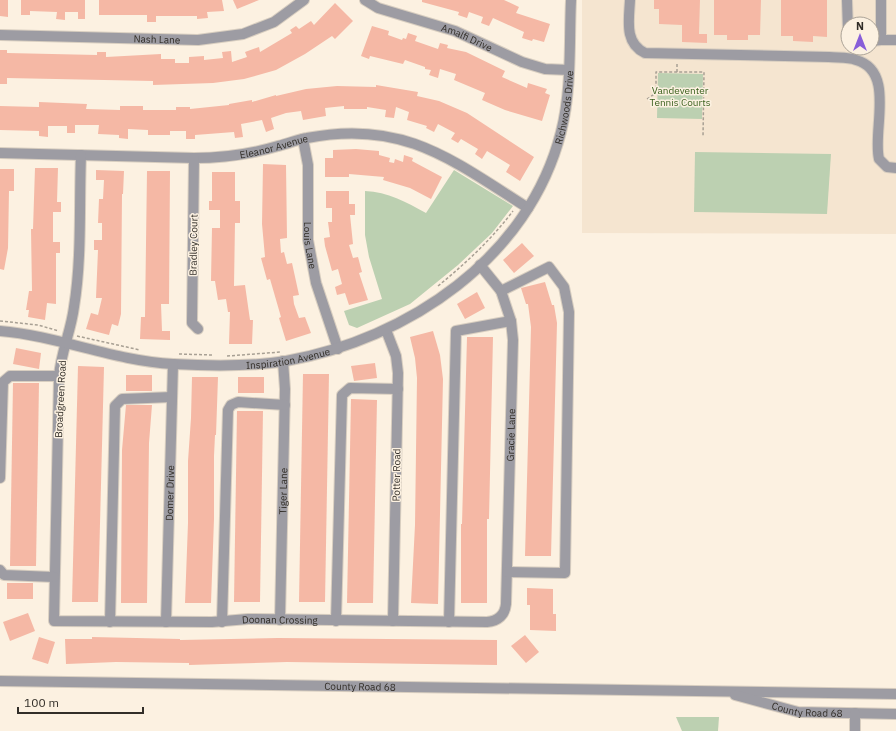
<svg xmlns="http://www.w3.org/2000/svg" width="896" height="731" viewBox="0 0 896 731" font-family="'IBM Plex Sans',sans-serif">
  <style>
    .built { fill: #f5e5d0; fill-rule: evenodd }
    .green { fill: #bcd0b1 }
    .building { fill: #f5b8a5 }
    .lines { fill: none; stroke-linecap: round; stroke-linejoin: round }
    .minor-casing { stroke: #d8cec0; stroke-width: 12 }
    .path { stroke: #a8a094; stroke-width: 1.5; stroke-dasharray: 3 2; stroke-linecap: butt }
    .minor { stroke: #9d9ca3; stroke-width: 10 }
    .labels { text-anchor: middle; stroke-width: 3; stroke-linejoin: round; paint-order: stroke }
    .street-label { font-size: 10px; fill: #322e28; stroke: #fcf1e1 }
    .park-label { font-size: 10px; fill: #3b611e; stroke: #fcf1e1 }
  </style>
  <rect width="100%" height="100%" fill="#fcf1e1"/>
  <path class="built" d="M582,0H896V234L582,233ZM848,24H872V48H848Z"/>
  <g class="green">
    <polygon points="658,73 703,74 702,119 657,118"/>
    <polygon points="695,152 831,154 827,214 694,212"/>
    <path d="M454,170L513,206L492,233L458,265L410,304L357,328L349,325L344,311L382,299L369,257L365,235V191C388,192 406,202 426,213Z"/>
    <polygon points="676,717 719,717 718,731 682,731"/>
  </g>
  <g class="building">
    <polygon points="0,0 8,0 8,17 0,16"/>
    <polygon points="21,0 85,0 85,19 78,19 78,12 65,12 65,20 56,19 57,12 30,11 30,15 21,15"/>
    <polygon points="99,0 222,0 224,11 207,12 208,18 197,19 197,16 156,16 156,22 147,22 147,15 99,15"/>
    <polygon points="233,0 259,0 237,9"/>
    <polygon points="422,0 504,0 519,7 516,13 550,24 544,42 533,39 532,41 522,38 524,32 493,18 489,26 481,23 483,17 469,12 467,18 458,15 459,12 422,2"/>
    <polygon points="654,0 700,0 699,34 707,34 707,43 682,42 682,25 659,24 659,9 654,9"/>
    <polygon points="714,0 761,0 760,35 748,35 748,40 727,40 727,35 714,35"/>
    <polygon points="781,0 827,0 827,37 813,36 813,42 793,41 793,36 781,36"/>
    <polygon points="335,3 353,21 335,39 332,36 305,54 276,70 244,79 213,83 153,85 153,81 7,78 7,84 0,84 0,50 7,50 7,53 97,55 97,52 106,52 106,57 161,54 161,59 175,59 175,63 189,63 189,57 204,56 204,60 223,58 222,52 231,51 232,62 247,57 245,52 259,47 260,52 292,33 290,30 296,26 299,29 311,21 314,25"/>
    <polygon points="372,26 389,31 388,35 402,40 403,38 406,39 408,33 417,36 415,41 438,49 440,43 448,45 447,48 466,52 505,71 502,77 527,88 528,83 547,89 545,93 550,95 542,121 505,110 482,100 485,93 454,80 456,74 440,69 438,78 429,75 431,70 425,69 425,67 405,60 403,64 370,56 369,59 361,56"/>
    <polygon points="376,85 418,92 417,96 439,101 467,113 534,157 520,181 506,172 510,165 487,151 482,159 475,154 478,149 461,139 458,143 451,139 455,133 438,124 434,132 426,128 427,126 407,120 409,112 396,107 394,118 385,117 386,110 367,107 367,109 344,109 344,106 325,108 326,116 303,120 301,111 286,113 271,118 274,129 266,132 262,120 241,124 243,137 235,138 234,132 195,135 195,139 186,139 186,131 170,131 170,135 148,135 148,130 128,129 128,139 119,138 119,135 98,134 99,125 75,125 75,133 67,133 67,126 48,126 48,137 39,136 39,131 0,130 0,106 39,107 39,102 87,104 86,109 120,110 120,106 143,106 143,110 176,110 176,107 190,107 190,109 229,105 229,104 252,100 252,102 276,95 276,96 306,89 337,86 376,87"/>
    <polygon points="356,149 379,151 379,155 390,158 389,162 394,163 395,159 403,162 404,155 413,158 412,161 442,177 431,199 410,188 383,180 384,177 349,174 349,177 325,177 325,158 333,158 333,150"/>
    <polygon points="263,164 286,165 287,238 280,239 281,253 284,252 287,264 292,263 299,295 293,296 294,304 299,318 305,317 311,333 286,341 279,318 281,317 270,279 267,280 261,258 265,257 262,224"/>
    <polygon points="35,168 58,168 57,202 61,202 61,212 53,212 53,242 60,242 60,253 56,253 56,304 47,303 45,320 28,317 29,310 26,310 29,291 32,291 31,229 33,229"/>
    <polygon points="0,169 14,169 14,191 9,191 8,248 4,270 0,269"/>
    <polygon points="96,170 124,171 123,194 122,194 121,314 118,326 112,324 109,335 86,329 91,313 98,315 102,298 96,298 98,250 94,250 94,240 102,240 102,223 98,223 99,199 103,199 104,180 96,180"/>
    <polygon points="147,171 170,171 169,304 161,304 162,331 170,331 170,340 140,339 141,317 145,317"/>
    <polygon points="212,172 235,172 235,201 240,201 240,223 235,223 234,286 245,285 250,320 253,320 252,344 229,344 230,312 228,312 226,299 218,300 215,281 211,281 212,228 220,228 220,210 209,210 209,201 212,201"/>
    <polygon points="326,191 349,191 349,204 355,204 355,215 350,215 353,244 349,245 353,258 358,257 362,272 359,273 368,300 349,305 345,293 337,295 335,287 342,284 338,269 332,271 325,246 324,238 330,237 328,222 332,222 332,208 326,208"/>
    <polygon points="522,243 534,256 514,273 503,260"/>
    <polygon points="545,282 552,305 554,305 557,323 551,556 525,556 531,327 528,304 526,304 521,288"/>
    <polygon points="477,292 485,308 465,319 457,304"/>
    <polygon points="433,331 440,355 443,379 438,604 411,603 415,525 417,378 415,358 410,337"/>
    <polygon points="467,337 493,337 489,519 487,519 487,603 461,603 461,524 462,524"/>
    <polygon points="16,348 41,353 39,369 13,364"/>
    <polygon points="375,363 377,378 354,381 351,366"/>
    <polygon points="78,366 104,367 98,602 72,602"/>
    <polygon points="303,374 329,374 325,602 299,602"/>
    <rect x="126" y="375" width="26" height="16"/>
    <polygon points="192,377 218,377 216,435 215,435 214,456 214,519 211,603 185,603 188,523 188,461 191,418"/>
    <rect x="238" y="377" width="26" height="16"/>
    <polygon points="13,383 39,383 36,566 10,566"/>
    <polygon points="351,399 377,400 373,603 347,603"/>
    <polygon points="126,405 152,405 149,443 147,603 121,603 122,450"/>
    <polygon points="237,411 263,411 260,602 234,602"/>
    <rect x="7" y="583" width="26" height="16"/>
    <polygon points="527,588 553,589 553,614 556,614 556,631 530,630 530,605 527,605"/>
    <polygon points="28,613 35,631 10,641 3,622"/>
    <polygon points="525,635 539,652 526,663 511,646"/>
    <polygon points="39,637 55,642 48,664 32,659"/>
    <polygon points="92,637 180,639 180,640 278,638 497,640 497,665 287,662 189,665 189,663 116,662 66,664 65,639 92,639"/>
  </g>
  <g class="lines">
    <defs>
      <g id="minor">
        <path id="s1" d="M365,0L378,8L455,31L522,62L545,69L569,70"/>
        <path d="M630,0C629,20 624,43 645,53L829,57C838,58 848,57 856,60C896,71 872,131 879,159L887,167L896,168"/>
        <polyline points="847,0 848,31"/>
        <path id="s2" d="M0,35L198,40L243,34L274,22L304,0"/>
        <polyline points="881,40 896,40"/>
        <polyline points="872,41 881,40 881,0"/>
        <path id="s3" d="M303,139L308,165V240L316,283L338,349"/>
        <path id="s4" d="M0,153L194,158C223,158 251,154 278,146C288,144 298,139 307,138C403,119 452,160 528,208"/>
        <path id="s5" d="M81,155C79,205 82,258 74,307C71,331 61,352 59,376L54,621L212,622L248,619L487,622C498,621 505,615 506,604L513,340L511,321L501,291L480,265"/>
        <polyline points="194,158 192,323 198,329"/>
        <polyline points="501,291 549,267 564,287 569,312 565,573 507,572"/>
        <polyline points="386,330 396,356 398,373 393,621"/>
        <path id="s6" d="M0,331C59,336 114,361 173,364C210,366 249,367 286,361C408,339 529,258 561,132C572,89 569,44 571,0"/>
        <polyline points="0,478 3,382 10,376 59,376"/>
        <polyline points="0,570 4,575 54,577"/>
        <path id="s7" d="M280,620L285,389L283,361"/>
        <polyline points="336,621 342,395 350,388 398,389"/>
        <polyline points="110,622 115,406 122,399 172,397"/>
        <path id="s8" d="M166,622L173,364"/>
        <polyline points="222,622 228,410 231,405 238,402 285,405"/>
        <polyline points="449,622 456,331 511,321"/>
        <path id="s9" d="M0,681L896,694"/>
        <path id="s10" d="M735,695L798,712L896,714"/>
        <polyline points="855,731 855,713"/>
      </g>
    </defs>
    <use href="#minor" class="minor-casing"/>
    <g class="path">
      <polyline points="677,72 677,62"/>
      <polyline points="647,99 656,93 656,72 704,72 703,137"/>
      <path d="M438,286C466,263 491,240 513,211"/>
      <polyline points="0,321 38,325 59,331"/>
      <polyline points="77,336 140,350"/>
      <polyline points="179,354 213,355"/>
      <polyline points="227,356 281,352"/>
    </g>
    <use href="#minor" class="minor"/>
  </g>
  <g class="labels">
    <g class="street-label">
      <text dy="4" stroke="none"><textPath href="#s1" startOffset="109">Amalfi Drive</textPath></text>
      <text dy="4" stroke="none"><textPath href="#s2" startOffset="157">Nash Lane</textPath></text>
      <text dy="4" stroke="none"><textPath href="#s6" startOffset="692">Richwoods Drive</textPath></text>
      <text dy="4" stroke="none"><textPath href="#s4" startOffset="275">Eleanor Avenue</textPath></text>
      <text transform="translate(193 245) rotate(-89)" y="4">Bradley Court</text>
      <text dy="4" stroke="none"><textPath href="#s3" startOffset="107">Louis Lane</textPath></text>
      <text dy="4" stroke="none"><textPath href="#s6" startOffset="292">Inspiration Avenue</textPath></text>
      <text transform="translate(60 399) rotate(-87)" y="4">Broadgreen Road</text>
      <text dy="4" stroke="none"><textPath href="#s5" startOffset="1099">Gracie Lane</textPath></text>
      <text transform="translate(396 475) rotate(-89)" y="4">Potter Road</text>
      <text dy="4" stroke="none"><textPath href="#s7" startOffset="129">Tiger Lane</textPath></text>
      <text dy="4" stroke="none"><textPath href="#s8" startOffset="129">Domer Drive</textPath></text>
      <text dy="4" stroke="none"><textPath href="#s5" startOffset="694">Doonan Crossing</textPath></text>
      <text dy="4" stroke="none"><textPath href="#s9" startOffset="360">County Road 68</textPath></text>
      <text dy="4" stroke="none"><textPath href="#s10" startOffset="74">County Road 68</textPath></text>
    </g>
    <g class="park-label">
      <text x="680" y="94">Vandeventer<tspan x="680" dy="12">Tennis Courts</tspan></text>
    </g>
  </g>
  <g transform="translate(860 36)"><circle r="19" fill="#fcf1e1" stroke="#aba397"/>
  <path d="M0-3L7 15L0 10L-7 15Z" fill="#885ed8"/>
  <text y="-6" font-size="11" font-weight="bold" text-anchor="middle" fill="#322e28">N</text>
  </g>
  <path d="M18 707v6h125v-6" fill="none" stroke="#322e28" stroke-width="2"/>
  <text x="24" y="707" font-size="12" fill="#322e28" stroke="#fcf1e1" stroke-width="3" paint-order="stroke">100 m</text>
</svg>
